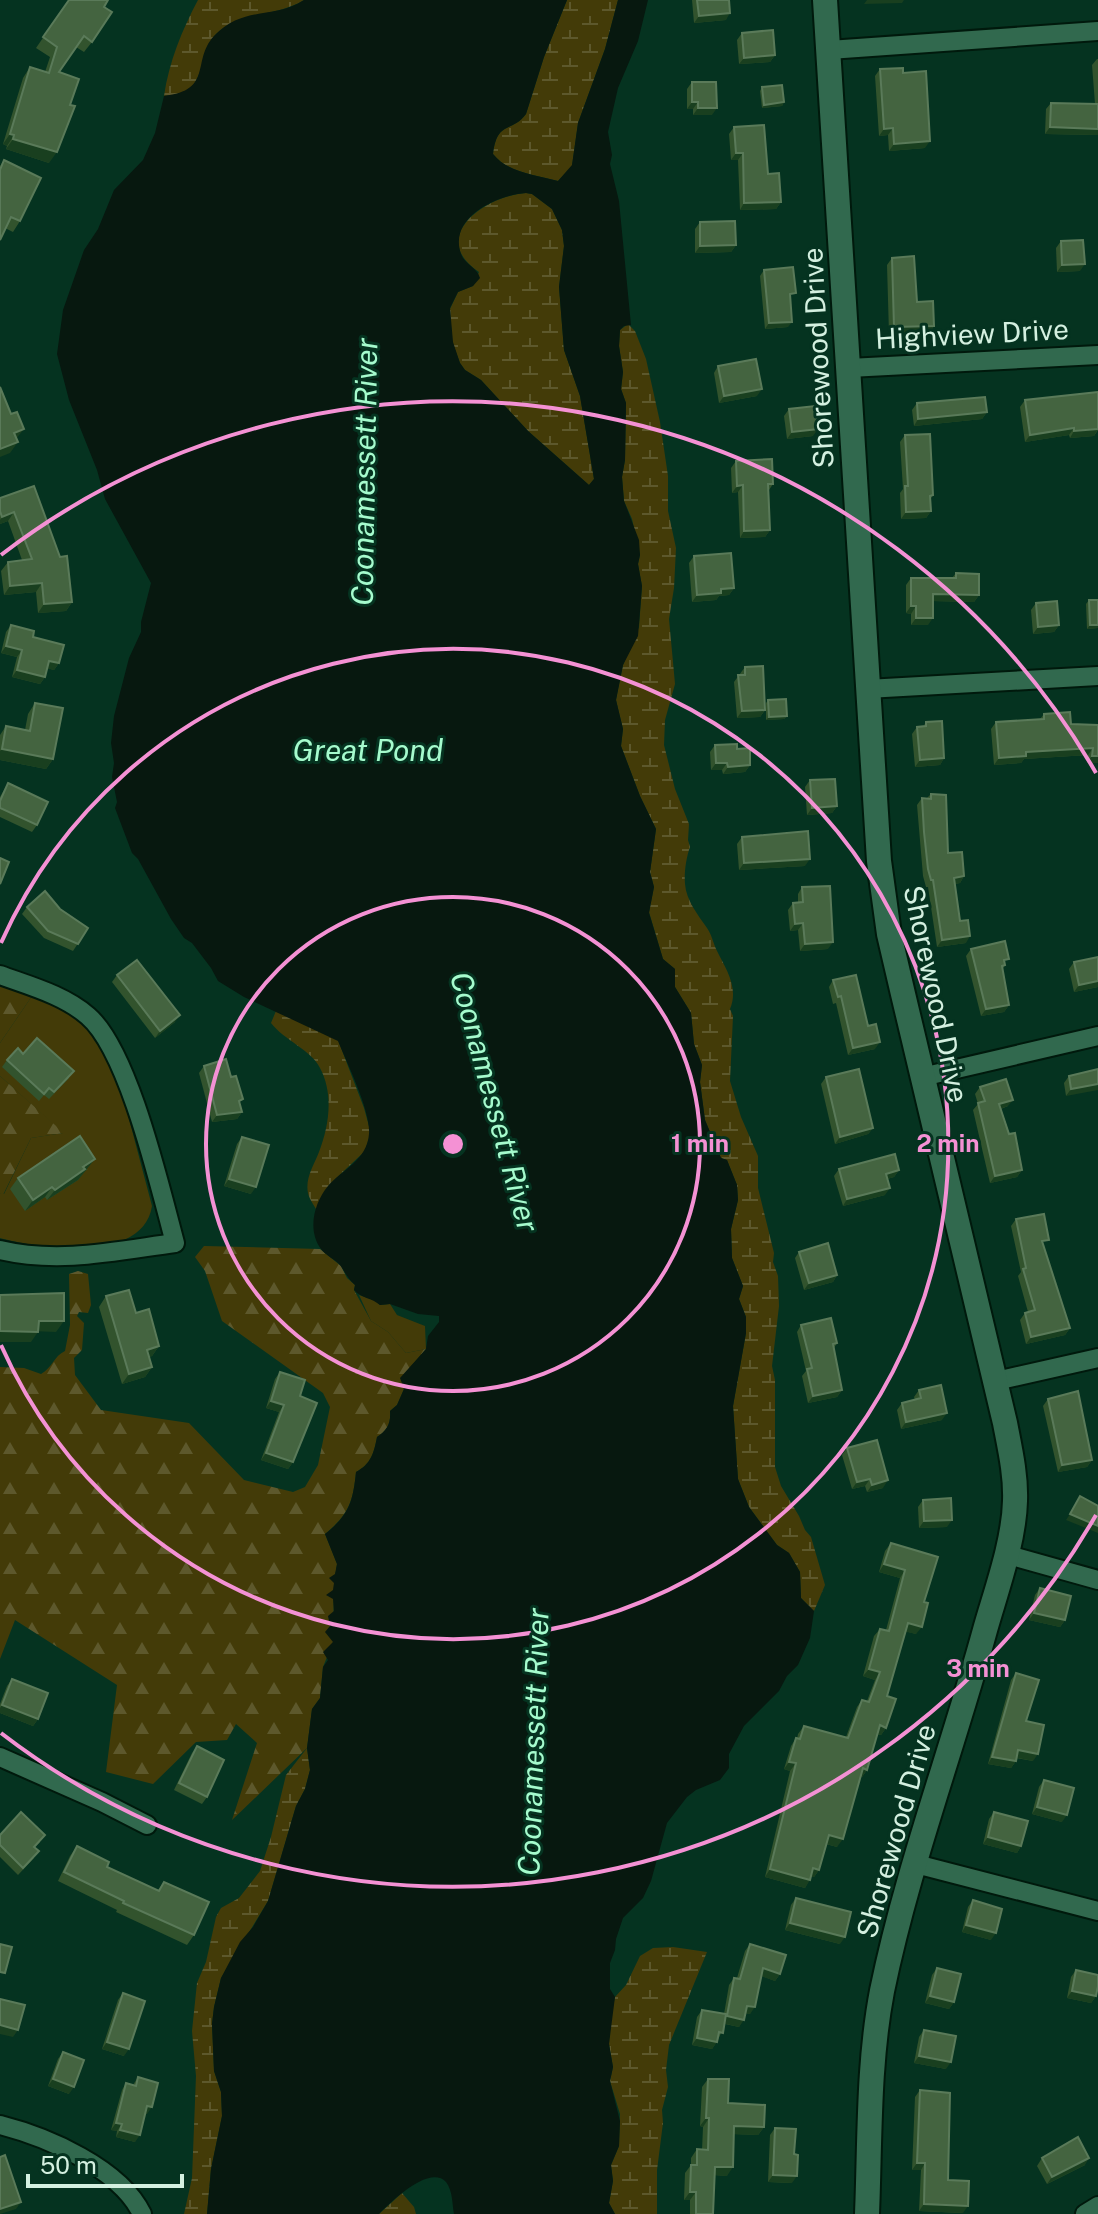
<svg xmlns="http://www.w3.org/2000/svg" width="1098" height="2214" viewBox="0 0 1098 2214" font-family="'Public Sans',sans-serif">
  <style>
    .green { fill: #433b08 }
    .forest { fill: url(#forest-firs) }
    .wetland { fill: url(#wetland-marsh) }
    .water { fill: #07180f; fill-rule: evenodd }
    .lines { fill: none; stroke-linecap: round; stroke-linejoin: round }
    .street-casing { stroke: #00190c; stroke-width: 22 }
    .secondary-casing { stroke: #00190c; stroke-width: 28 }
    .street { stroke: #31694e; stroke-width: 18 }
    .secondary { stroke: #31694e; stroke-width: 24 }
    .wall { fill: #32532d }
    .shaded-wall { fill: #193f1f }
    .building { fill: #446440; stroke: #5a7a59; stroke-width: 2 }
    .ring { fill: none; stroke: #f491d4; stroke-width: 4 }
    .labels { text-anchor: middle; stroke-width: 6; stroke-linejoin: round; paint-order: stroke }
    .street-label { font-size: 28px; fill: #d4f0e0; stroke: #053320 }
    .water-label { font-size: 30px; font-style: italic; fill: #a5fbcd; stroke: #053320 }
    .centre { fill: #f491d4; stroke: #053320; stroke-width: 4 }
    .ring-label { font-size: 24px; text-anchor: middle; font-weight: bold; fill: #f491d4; stroke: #053320; stroke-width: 6; stroke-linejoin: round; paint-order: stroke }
  </style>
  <defs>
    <pattern id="forest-firs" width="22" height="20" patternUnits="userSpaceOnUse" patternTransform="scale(2)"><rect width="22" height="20" fill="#433b08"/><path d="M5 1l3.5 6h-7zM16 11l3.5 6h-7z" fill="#5d582c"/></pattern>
    <pattern id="wetland-marsh" width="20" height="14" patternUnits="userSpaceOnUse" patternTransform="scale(2)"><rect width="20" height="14" fill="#433b08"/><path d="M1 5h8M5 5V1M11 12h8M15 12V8" fill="none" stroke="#5d582c"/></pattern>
  </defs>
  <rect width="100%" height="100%" fill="#053320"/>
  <g class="green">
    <path d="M32,996L56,1005L79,1018L104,1048L123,1096L152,1206C143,1264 40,1249 0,1238V1193L4,1194L31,1138L63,1133L0,1076V1043Z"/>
    <polygon points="359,1295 374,1300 380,1305 390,1304 397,1315 425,1326 426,1349 406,1353 388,1332 371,1321"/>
  </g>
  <g class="forest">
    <polygon points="0,984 32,996 0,1043"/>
    <polygon points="0,1076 64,1133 31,1138 3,1195 0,1193"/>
    <path d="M204,1246L320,1249L341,1266L347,1278L355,1285L354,1290L371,1321L388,1332L406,1353L426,1349L401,1378L404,1389L397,1405L390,1411C391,1424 387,1430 377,1437C374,1453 371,1464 356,1472C353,1502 349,1514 325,1534L337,1564L334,1583L333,1642L323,1667L320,1698L312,1709L307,1748L232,1820L257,1743L236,1724L227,1740L196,1742L153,1784L106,1772L117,1685L15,1620L0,1659V1367L24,1368L41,1374C52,1368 54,1356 65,1351L70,1325L69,1274L78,1271L88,1274L91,1305L88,1313L79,1312L77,1316L84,1323L82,1350L74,1358L75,1375L101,1410L189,1423L244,1480L293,1492L305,1487L318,1465L330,1407L323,1393L222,1321L205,1271L195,1257Z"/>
  </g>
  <g class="wetland">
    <path d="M198,0H304C277,17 240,11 216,34C202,48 203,87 183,93C177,95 169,95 164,96C169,62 182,30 198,0Z"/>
    <path d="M567,0H618L605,49L578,123L572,166L558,181C536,175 508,173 493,154C497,120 512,133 526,114L544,57Z"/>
    <path d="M526,193L532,194L552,209L562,230L564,246L559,287L564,350L580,396L594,479L589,485L528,431L481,380L465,370L460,363L452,342L450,309L458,292L473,286L479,272C427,237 485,196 526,193Z"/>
    <path d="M628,324L635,331L646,359L660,422L668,476V511L676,548L674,588L669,619L675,684L665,720L664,745L675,789L689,824L688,840L690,847C686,858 684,873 685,884C686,900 698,915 707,928C712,935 713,943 717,951C726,969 739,988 730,1009L733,1016L730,1081L741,1117L758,1156V1188L774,1253L773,1262L778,1276L779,1306L772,1366L775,1380V1467L781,1486L799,1516L805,1530L811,1537L825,1585L814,1611L801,1598L800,1572L789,1553L777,1545L749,1507L738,1479L733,1406L746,1333V1317L739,1299L743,1286L732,1258L731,1229L738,1200L737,1185L727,1160L721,1158L705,1120L700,1082L702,1065L694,1044L691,1013L675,987V969L663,959L649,912L654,887L650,872L656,829L640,796L621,746L623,729L616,700L623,665L639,627L642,586L638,564L640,555L632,519L624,501L622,477L625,460L626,403L621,389L623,372L619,346L620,330Z"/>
    <path d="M276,1011L338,1040L364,1108L370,1130L369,1138L365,1151L329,1185L316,1209C313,1204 309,1198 308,1193C305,1178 314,1165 319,1152C329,1126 334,1094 320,1068C311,1050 284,1040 271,1023Z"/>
    <polygon points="307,1748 310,1770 305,1789 296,1806 268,1901 221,1978 214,2007 212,2024 214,2071 221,2092 222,2116 211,2169 207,2214 184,2214 192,2178 196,2076 192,2031 197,1983 206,1962 216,1917 221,1908 239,1898 260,1871 271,1837 286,1775"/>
    <polygon points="673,1947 707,1952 669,2045 666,2070 668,2087 662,2110 663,2123 657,2170 657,2214 615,2214 609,2203 613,2181 611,2165 619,2146 620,2114 610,2081 613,2067 609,2044 610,2019 615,1997 626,1985 640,1956 653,1948"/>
    <polygon points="402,2193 414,2207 416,2214 379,2214"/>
  </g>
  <path class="water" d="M304,0H567L544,57L526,114C512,133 497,120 493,154C508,173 536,175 558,181L572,165L578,123L605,49L618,0H648L638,41L618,88L608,132L612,155L610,164L619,201L631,325L624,326L620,330L619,346L623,372L621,389L626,403L625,460L622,477L624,501L639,540L640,555L638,564L642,586L638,636L623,665L616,700L623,729L621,746L640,796L656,829L650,872L654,887L649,913L663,959L675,969V987L691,1013L694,1044L702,1065L700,1082L705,1120L721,1158L727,1160L737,1185L738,1200L731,1229L732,1258L743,1286L739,1299L746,1317V1333L733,1406L738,1479L749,1507L777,1545L789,1553L800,1572L801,1598L814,1611L810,1638L798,1665L787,1676L779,1691L744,1726L729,1754V1768L720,1780L696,1790L687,1797L667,1823L651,1881L643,1898L623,1918L616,1939L615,1950L610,1963V1989L615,1997L609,2044L613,2067L610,2081L620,2121L619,2146L611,2165L613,2181L609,2203L615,2214H454C452,2204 453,2191 446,2182C429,2164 390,2203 379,2214H207L211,2169L222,2116L221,2092L214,2071L212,2024L214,2007L221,1978L240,1942L253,1927L268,1901L296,1806L305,1789L310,1770L307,1748L312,1709L320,1698L323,1667L328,1660L323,1652L333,1642L325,1632L330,1626L328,1616L334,1611L333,1599L326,1595L333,1590L334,1583L329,1578L335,1574L337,1564L325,1534C349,1515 353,1502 356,1472C371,1464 374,1453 377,1437C387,1430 391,1424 390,1411L397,1405L404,1389L400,1378L426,1349L428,1336L439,1322V1316L418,1314L390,1304L380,1305C372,1298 361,1298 354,1290L355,1285C348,1279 345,1272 340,1265C335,1259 326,1256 321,1249C307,1230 314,1203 328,1186C343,1169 367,1160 369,1134C371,1112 347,1063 338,1041L244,997L218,981L211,968L192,943L184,938L171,919L138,859L132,853L115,808L117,802L112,777L114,763L111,743L114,716L129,658L141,632V622L151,583L105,499L97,470L69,400L57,354L63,310L84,250L98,229L114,190L143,160L155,133L164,96C214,90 191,61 214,36C244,5 273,20 304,0ZM526,193L532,194L552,209L562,230L564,246L559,287L564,350L580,396L594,479L589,485L528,431L481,380L465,370L460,363L453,342L450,308L458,292L473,286L480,278C477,267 465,265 461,254C448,217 497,195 526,193Z"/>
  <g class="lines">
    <defs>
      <g id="street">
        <polyline points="829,50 1098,31"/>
        <polyline points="849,368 1098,355"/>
        <polyline points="867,689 1098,676"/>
        <path d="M0,975C30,986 64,995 88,1016C129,1051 160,1188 175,1243C116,1251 59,1264 0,1250"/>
        <polyline points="922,1077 1098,1036"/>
        <polyline points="996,1381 1098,1358"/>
        <polyline points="1005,1554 1098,1580"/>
        <polyline points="0,1757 102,1802 147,1825"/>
        <polyline points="916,1864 1098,1911"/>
        <path d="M0,2125C47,2137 120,2168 142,2214"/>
        <polyline points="1085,2214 1098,2206"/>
      </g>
      <path id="secondary" d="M825,0L879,861L889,934L903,994L1005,1423C1010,1449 1016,1475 1015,1501C1014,1542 996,1591 985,1630C952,1751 907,1869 882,1991C868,2064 870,2140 867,2214"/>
    </defs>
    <use href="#street" class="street-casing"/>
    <use href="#secondary" class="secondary-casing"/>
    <use href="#street" class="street"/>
    <use href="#secondary" class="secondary"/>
  </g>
  <g class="wall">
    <polygon points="69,0 104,7 92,42 84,52 76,47 59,72 49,163 6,149 7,146 3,144 23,78 30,67 45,72 50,57 36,48"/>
    <polygon points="692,0 729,0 726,20 694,23"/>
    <polygon points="742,33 775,55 770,62 739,64 737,40"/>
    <polygon points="1097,59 1098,59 1098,135 1045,134 1046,109 1051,103 1095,104 1092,65"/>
    <polygon points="880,69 925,148 889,151 888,135 879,136 875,76"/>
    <polygon points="692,82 712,115 693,115 693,109 687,109 687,89"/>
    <polygon points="762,87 784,102 782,106 762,108 760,91"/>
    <polygon points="734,127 781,202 776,209 740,210 738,160 731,160 729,134"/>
    <polygon points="4,160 20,221 13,232 5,228 0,240 0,166"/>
    <polygon points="700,222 736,245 731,252 695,253 695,229"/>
    <polygon points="1061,241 1080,271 1057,272 1056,248"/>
    <polygon points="892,258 917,302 934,326 929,333 889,334 887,265"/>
    <polygon points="764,270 791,299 788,327 765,329 760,276"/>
    <polygon points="718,366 757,396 719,403 714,373"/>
    <polygon points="1098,392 1098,430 1094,436 1070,438 1069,435 1025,442 1020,407 1025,400"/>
    <polygon points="917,403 987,412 982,419 914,426 912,410"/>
    <polygon points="789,409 813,436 787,439 784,416"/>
    <polygon points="905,435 933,495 930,500 931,511 926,518 901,519 900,493 903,489 900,442"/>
    <polygon points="736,461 773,484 769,490 770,530 765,537 740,538 738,492 732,493 731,468"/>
    <polygon points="34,486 72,602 66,611 38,613 36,592 4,595 1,571 8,562 22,560 8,521 0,524 0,498"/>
    <polygon points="694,556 734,588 729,595 719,596 716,600 692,602 689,563"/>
    <polygon points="956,573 979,595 974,602 933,601 928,625 911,625 911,614 906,613 906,585 911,578 952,578"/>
    <polygon points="1089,600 1098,628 1087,629 1086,604"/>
    <polygon points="1036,603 1059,625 1054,632 1033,634 1031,610"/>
    <polygon points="11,625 33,637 59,663 54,670 47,668 45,677 40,684 12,677 17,657 1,653 6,632"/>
    <polygon points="745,667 765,710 760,717 737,718 734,682"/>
    <polygon points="768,700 787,716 784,719 766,720 766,703"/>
    <polygon points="35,703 53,759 46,769 0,760 0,735 6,726 25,730 28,714"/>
    <polygon points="1044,714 1071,724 1098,725 1098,763 1087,763 1088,755 1024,759 1021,763 994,765 991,729 996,722 1040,719"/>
    <polygon points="926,722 944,758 940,765 915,767 912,734 917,727 923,727"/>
    <polygon points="715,745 737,749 750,765 745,772 723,774 722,770 711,770 710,752"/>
    <polygon points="810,780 837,806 832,813 807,815 805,787"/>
    <polygon points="8,783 37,825 32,832 0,817 0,797"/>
    <polygon points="931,794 948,853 964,876 960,883 955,884 960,921 966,943 937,947 928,887 926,887 923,876 917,805 922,798 927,798"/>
    <polygon points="742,837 805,866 739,870 737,844"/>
    <polygon points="802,887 828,949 800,951 798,930 790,931 788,910 793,903 798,903 798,894"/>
    <polygon points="27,907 60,909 88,928 73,951 44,938 22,914"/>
    <polygon points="971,949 1005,965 1002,970 1009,1005 1004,1012 981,1016 966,956"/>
    <polygon points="1098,957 1098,987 1074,992 1069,969 1074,962"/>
    <polygon points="117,975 175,1022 155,1038 112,982"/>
    <polygon points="833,980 868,1026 875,1049 848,1055 836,1003 833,1004 829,987"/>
    <polygon points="23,1054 69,1078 49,1099 44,1095 39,1101 2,1067 7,1060"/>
    <polygon points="204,1066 239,1104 242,1112 237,1119 212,1122 199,1073"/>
    <polygon points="1098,1069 1066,1096 1064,1083 1069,1076"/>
    <polygon points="826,1077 873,1128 868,1134 835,1144 821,1084"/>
    <polygon points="980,1087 1008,1106 1001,1109 1022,1170 1017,1177 990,1183 973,1110 978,1104 975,1094"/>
    <polygon points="242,1137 251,1194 224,1186 237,1144"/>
    <polygon points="88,1169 84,1172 78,1180 47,1200 45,1197 25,1211 10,1189 18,1178"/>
    <polygon points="839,1169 899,1170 894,1177 887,1179 885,1195 843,1206 834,1176"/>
    <polygon points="1016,1219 1044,1247 1070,1328 1065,1335 1026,1344 1020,1320 1025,1313 1028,1312 1018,1276 1021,1272 1011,1226"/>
    <polygon points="799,1252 837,1275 833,1282 804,1290 795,1258"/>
    <polygon points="106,1296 136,1313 159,1346 152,1356 149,1357 152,1367 145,1377 122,1384 99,1307"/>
    <polygon points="801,1325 837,1343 834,1348 842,1390 837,1397 808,1403 802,1376 806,1371 797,1332"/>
    <polygon points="280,1372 300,1396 293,1462 288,1469 261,1460 279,1412 266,1408 275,1379"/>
    <polygon points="919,1390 942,1420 901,1429 897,1410 902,1403 915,1400 914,1397"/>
    <polygon points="1048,1399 1092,1460 1087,1467 1058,1472 1043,1406"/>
    <polygon points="847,1448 883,1488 867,1492 865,1486 852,1489 842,1455"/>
    <polygon points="923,1500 947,1527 919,1528 918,1507"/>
    <polygon points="891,1543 924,1602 916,1634 905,1631 887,1696 886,1728 881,1735 877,1734 867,1770 862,1777 860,1777 837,1847 826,1844 819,1870 814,1877 811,1876 805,1888 765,1877 790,1771 784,1769 791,1746 796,1738 797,1739 798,1734 804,1726 846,1737 857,1707 862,1700 867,1701 875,1680 863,1676 874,1636 880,1629 886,1630 900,1578 879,1572 885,1551"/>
    <polygon points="1040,1588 1065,1620 1060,1627 1029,1620 1035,1595"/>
    <polygon points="1016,1673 1033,1761 1016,1758 1016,1761 1011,1768 988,1764 1011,1680"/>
    <polygon points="12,1679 38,1719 33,1726 0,1713 0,1704 7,1686"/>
    <polygon points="197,1746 207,1797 202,1804 174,1790 192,1753"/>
    <polygon points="1044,1780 1062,1822 1032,1814 1039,1787"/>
    <polygon points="994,1812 1021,1846 1017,1853 983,1844 989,1819"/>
    <polygon points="0,1835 40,1842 35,1847 34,1858 18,1875 0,1857"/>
    <polygon points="77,1846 107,1867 158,1890 164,1882 194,1935 187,1945 116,1912 117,1910 58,1881 70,1856"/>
    <polygon points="796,1898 840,1944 785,1930 791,1905"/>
    <polygon points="973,1900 991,1940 962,1932 968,1907"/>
    <polygon points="750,1944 780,1974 775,1981 762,1976 750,2014 746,2013 739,2027 725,2024 718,2040 712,2049 692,2045 697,2017 702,2010 724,2014 729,1985 734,1978 737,1978 745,1951"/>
    <polygon points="937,1968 954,2002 949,2009 925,2003 932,1975"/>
    <polygon points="1076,1970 1096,1996 1091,2003 1067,1998 1071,1977"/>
    <polygon points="123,1993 124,2056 102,2049 118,2000"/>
    <polygon points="924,2030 946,2069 914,2063 919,2037"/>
    <polygon points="63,2052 69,2094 48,2086 58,2059"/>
    <polygon points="138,2077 147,2114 145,2114 135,2142 116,2137 117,2131 111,2130 122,2090 126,2083 133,2085"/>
    <polygon points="708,2079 728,2103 764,2127 758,2135 734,2134 727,2176 715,2175 713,2214 690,2214 690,2200 684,2200 685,2173 691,2165 691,2158 697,2149 702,2150 703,2127 700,2126 702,2087"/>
    <polygon points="920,2090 948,2180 963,2213 919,2211 921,2170 912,2170 915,2097"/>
    <polygon points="775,2128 792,2183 768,2182 770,2135"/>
    <polygon points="1042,2158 1085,2165 1047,2184 1037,2166"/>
  </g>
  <g class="shaded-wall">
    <polygon points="867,0 904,0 902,3 864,4"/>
    <polygon points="730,13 726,20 694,23 699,16"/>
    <polygon points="775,55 770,62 739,64 744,58"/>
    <polygon points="692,102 698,102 693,109 687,109"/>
    <polygon points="784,102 782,106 762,108 764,105"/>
    <polygon points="698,108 717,108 712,115 693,115"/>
    <polygon points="1050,127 1098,129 1098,135 1045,134"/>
    <polygon points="893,128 888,135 879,136 884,129"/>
    <polygon points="10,134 14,135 7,146 3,144"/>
    <polygon points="13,139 57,152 49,163 6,149"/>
    <polygon points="930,141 925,148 889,151 894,144"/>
    <polygon points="736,153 743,153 738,160 731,160"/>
    <polygon points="781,202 776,209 740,210 744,203"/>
    <polygon points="736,245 731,252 695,253 700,246"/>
    <polygon points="1085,264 1080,271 1057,272 1062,265"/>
    <polygon points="792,322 788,327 765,329 769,323"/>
    <polygon points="934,326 929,333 889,334 894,327"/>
    <polygon points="762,389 757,396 719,403 724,396"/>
    <polygon points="987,412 982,419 914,426 918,419"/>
    <polygon points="1074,428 1069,435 1025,442 1030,435"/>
    <polygon points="24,429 16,439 14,433"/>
    <polygon points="818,429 813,436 787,439 792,432"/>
    <polygon points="1098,429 1094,436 1070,438 1074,431"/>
    <polygon points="18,442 10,453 0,457 0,449"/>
    <polygon points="743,485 738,492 732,493 737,486"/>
    <polygon points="931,511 926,518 901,519 906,512"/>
    <polygon points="14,512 8,521 0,524 0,520 2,517"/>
    <polygon points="770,530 765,537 740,538 744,531"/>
    <polygon points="42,583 36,592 4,595 10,586"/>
    <polygon points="734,588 729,595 719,596 716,600 692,602 697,595"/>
    <polygon points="933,594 979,595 974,602 929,601"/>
    <polygon points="72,602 66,611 38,613 44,604"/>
    <polygon points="911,606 916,606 911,614 906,613"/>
    <polygon points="916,618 933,618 928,625 911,625"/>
    <polygon points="1059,625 1054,632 1033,634 1038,627"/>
    <polygon points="1090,625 1098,625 1098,628 1087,629"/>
    <polygon points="6,646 22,650 17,657 1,653"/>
    <polygon points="49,661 59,663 54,670 44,668"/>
    <polygon points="17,670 45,677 40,684 12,677"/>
    <polygon points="765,710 760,717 737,718 742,711"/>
    <polygon points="787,716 784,719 766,720 769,717"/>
    <polygon points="1093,748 1088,755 1024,759 1021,763 994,765 999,758 1026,752"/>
    <polygon points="2,749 53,759 46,769 0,760 0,751"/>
    <polygon points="1092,756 1098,756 1098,763 1087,763"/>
    <polygon points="944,758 940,765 915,767 920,760"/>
    <polygon points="716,763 727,763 722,770 711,770"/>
    <polygon points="750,765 745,772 723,774 728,767"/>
    <polygon points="837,806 832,813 807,815 812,808"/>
    <polygon points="810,859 805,866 739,870 744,863"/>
    <polygon points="964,876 960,883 949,885 954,878"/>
    <polygon points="803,923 798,930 790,931 795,924"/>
    <polygon points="970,936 966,943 937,947 942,940"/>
    <polygon points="833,942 828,949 800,951 805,944"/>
    <polygon points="1098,981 1098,987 1074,992 1079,985"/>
    <polygon points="1009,1005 1004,1012 981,1016 986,1009"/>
    <polygon points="180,1015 175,1022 155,1038 160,1031"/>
    <polygon points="880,1042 875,1049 848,1055 853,1048"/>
    <polygon points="1098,1084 1098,1090 1066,1096 1071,1089"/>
    <polygon points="1013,1100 1008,1106 994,1111 999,1104"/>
    <polygon points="242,1112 237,1119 212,1122 217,1115"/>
    <polygon points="873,1128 868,1134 835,1144 840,1137"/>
    <polygon points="95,1159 78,1180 47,1200 55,1190"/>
    <polygon points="899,1170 894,1177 881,1181 886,1174"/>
    <polygon points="1022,1170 1017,1177 990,1183 995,1176"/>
    <polygon points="229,1179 256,1187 251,1194 224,1186"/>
    <polygon points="52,1187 45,1197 25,1211 33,1200"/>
    <polygon points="890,1188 885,1195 843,1206 847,1199"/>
    <polygon points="837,1275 833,1282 804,1290 809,1283"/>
    <polygon points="39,1321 64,1321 56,1332 31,1331"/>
    <polygon points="1070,1328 1065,1335 1026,1344 1031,1337"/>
    <polygon points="0,1331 38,1332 31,1342 0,1342"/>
    <polygon points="159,1346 152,1356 139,1360 147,1350"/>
    <polygon points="152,1367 145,1377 122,1384 129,1374"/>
    <polygon points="842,1390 837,1397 808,1403 813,1396"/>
    <polygon points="271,1401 284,1405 279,1412 266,1408"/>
    <polygon points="947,1413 942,1420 901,1429 906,1422"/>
    <polygon points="266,1453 293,1462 288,1469 261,1460"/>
    <polygon points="1092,1460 1087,1467 1058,1472 1062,1465"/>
    <polygon points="870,1479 865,1486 852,1489 857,1482"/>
    <polygon points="888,1480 883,1488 867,1492 872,1485"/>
    <polygon points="1070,1514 1098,1526 1098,1533 1066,1520"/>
    <polygon points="952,1520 947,1527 919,1528 924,1521"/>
    <polygon points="884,1564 905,1570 900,1578 879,1572"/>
    <polygon points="1034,1613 1065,1620 1060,1627 1029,1620"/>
    <polygon points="908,1623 922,1627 916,1634 902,1631"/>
    <polygon points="869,1669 880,1672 875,1680 863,1676"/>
    <polygon points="2,1705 38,1719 33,1726 0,1713 0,1708"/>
    <polygon points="880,1725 886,1728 881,1735 874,1733"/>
    <polygon points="1018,1750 1038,1754 1033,1761 1013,1757"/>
    <polygon points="992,1757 1016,1761 1011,1768 988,1764"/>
    <polygon points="789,1762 796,1763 790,1771 784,1769"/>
    <polygon points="863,1768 867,1770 862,1777 857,1776"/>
    <polygon points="1037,1807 1067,1815 1062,1822 1032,1814"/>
    <polygon points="829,1835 843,1839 837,1847 823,1843"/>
    <polygon points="988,1837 1021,1846 1017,1853 983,1844"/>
    <polygon points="813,1868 819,1870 814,1877 808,1876"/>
    <polygon points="770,1869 810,1880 805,1888 765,1877"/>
    <polygon points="790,1923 845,1937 840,1944 785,1930"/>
    <polygon points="966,1925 996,1933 991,1940 962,1932"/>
    <polygon points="763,1968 780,1974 775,1981 758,1975"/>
    <polygon points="1072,1991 1096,1996 1091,2003 1067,1998"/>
    <polygon points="930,1996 954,2002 949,2009 925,2003"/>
    <polygon points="747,2006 755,2007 750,2014 742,2013"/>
    <polygon points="727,2016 744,2020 739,2027 722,2023"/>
    <polygon points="0,2025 18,2030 13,2037 0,2034"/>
    <polygon points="697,2038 717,2042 712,2049 692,2045"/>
    <polygon points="107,2042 129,2049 124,2056 102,2049"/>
    <polygon points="919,2056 951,2062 946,2069 914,2063"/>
    <polygon points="53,2079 74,2087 69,2094 48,2086"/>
    <polygon points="147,2106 152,2107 147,2114 142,2113"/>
    <polygon points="706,2118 709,2118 703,2127 700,2126"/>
    <polygon points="116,2123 122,2124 117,2131 111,2130"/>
    <polygon points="734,2126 764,2127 758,2135 728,2134"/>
    <polygon points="120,2130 140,2135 135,2142 116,2137"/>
    <polygon points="1089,2158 1085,2165 1047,2184 1052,2177"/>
    <polygon points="917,2163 925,2163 921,2170 912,2170"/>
    <polygon points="715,2167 733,2167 727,2176 709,2175"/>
    <polygon points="773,2175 797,2176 792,2183 768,2182"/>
    <polygon points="690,2192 696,2192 690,2200 684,2200"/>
    <polygon points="21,2202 16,2209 0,2214 0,2209"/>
    <polygon points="924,2204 968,2206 963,2213 919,2211"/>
  </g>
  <g class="building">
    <polygon points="69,0 108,0 104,7 112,12 92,42 84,36 59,72 79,79 70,105 75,106 57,152 13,139 14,135 10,134 30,67 49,73 57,47 43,37"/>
    <polygon points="697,0 729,0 730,13 699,16"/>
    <polygon points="773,30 775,55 744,58 742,33"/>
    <polygon points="903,68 903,73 926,71 930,141 894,144 893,128 884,129 880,69"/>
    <polygon points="692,82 716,82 717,108 698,108 698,102 692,102"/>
    <polygon points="782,85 784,102 764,105 762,87"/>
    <polygon points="1051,103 1098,104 1098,129 1050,127"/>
    <polygon points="764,125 768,174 779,173 781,202 744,203 743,153 736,153 734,127"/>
    <polygon points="4,160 41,178 20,221 11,217 0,240 0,170"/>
    <polygon points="735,221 736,245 700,246 700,222"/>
    <polygon points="1083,240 1085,264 1062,265 1061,241"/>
    <polygon points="914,256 917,302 933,301 934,326 894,327 892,258"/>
    <polygon points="793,267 796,293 790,294 792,322 769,323 764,270"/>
    <polygon points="756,359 762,389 724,396 718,366"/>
    <polygon points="0,387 11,414 17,412 24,429 14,433 18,442 0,449"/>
    <polygon points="1098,392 1098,429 1074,431 1074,428 1030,435 1025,400"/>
    <polygon points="985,397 987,412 918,419 917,403"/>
    <polygon points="815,406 818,429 792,432 789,409"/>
    <polygon points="930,434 933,495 930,496 931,511 906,512 905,486 908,486 905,435"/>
    <polygon points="772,459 773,484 768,484 770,530 744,531 743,485 737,486 736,461"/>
    <polygon points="34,486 60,557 67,556 72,602 44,604 42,583 10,586 8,562 32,559 14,512 2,517 0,511 0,498"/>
    <polygon points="731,553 734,588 721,589 721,593 697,595 694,556"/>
    <polygon points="956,573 979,574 979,595 933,594 933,618 916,618 916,606 911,606 911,578 956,578"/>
    <polygon points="1089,600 1098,600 1098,625 1090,625"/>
    <polygon points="1057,601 1059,625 1038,627 1036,603"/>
    <polygon points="11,625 34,631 33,637 64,645 59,663 49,661 45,677 17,670 22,650 6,646"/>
    <polygon points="763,666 765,710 742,711 738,675 745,675 745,667"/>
    <polygon points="786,699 787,716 769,717 768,700"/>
    <polygon points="35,703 63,708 53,759 2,749 6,726 30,731"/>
    <polygon points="1070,712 1071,724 1098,725 1098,756 1092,756 1093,748 1026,752 1026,756 999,758 996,722 1044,719 1044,714"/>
    <polygon points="942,721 944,758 920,760 917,727 926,726 926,722"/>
    <polygon points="737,744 737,749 750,748 750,765 728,767 727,763 716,763 715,745"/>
    <polygon points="835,779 837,806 812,808 810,780"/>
    <polygon points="8,783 48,802 37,825 0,808 0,801"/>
    <polygon points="931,794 946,795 948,853 962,852 964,876 954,878 960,921 968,920 970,936 942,940 933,880 931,880 928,869 924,832 922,798 931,799"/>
    <polygon points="808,831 810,859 744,863 742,837"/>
    <polygon points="0,858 9,862 0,884"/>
    <polygon points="830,886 833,942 805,944 803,923 795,924 793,903 803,902 802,887"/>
    <polygon points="45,891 60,909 88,928 78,944 48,931 27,907"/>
    <polygon points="1005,941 1009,959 1004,960 1005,965 1002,966 1009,1005 986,1009 971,949"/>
    <polygon points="1098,957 1098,981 1079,985 1074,962"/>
    <polygon points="137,960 180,1015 160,1031 117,975"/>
    <polygon points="856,975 868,1026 876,1024 880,1042 853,1048 841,996 838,997 833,980"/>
    <polygon points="37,1038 74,1071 54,1092 49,1088 44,1094 7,1060 18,1048 23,1054"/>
    <polygon points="226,1059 231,1077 236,1076 243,1099 239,1101 242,1112 217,1115 204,1066"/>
    <polygon points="859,1069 873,1128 840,1137 826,1077"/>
    <polygon points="1098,1069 1098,1084 1071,1089 1069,1076"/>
    <polygon points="1006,1079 1013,1100 999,1104 1009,1134 1015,1133 1022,1170 995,1176 978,1103 985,1101 980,1087"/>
    <polygon points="80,1136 95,1159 83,1167 85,1169 55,1190 52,1187 33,1200 18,1178"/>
    <polygon points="242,1137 269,1145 256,1187 229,1179"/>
    <polygon points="895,1154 899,1170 886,1174 890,1188 847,1199 839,1169"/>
    <polygon points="1044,1214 1049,1240 1042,1241 1070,1328 1031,1337 1025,1313 1035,1310 1023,1269 1026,1268 1016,1219"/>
    <polygon points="828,1243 837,1275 809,1283 799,1252"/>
    <polygon points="129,1290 136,1313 149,1309 159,1346 147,1350 152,1367 129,1374 106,1296"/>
    <polygon points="64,1293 64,1321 39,1321 38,1332 0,1331 0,1295"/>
    <polygon points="831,1318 837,1343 833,1344 842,1390 813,1396 807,1369 812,1368 801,1325"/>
    <polygon points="280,1372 305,1380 300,1396 317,1403 293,1462 266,1453 284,1405 271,1401"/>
    <polygon points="941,1385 947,1413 906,1422 902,1403 921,1398 919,1390"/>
    <polygon points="1078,1391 1092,1460 1062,1465 1048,1399"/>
    <polygon points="877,1440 888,1480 872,1485 870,1479 857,1482 847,1448"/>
    <polygon points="1080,1496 1098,1506 1098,1526 1070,1514"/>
    <polygon points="951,1498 952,1520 924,1521 923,1500"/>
    <polygon points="891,1543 938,1557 924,1602 928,1603 922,1627 908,1623 887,1696 896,1699 886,1728 880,1725 867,1770 863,1768 843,1839 829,1835 819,1870 813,1868 810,1880 770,1869 796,1763 789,1762 796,1738 800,1739 804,1726 848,1738 862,1700 869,1702 880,1672 869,1669 880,1629 889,1631 905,1570 884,1564"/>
    <polygon points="1040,1588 1071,1596 1065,1620 1034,1613"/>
    <polygon points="1016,1673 1039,1680 1026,1721 1044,1725 1038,1754 1018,1750 1016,1761 992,1757"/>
    <polygon points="12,1679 48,1693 38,1719 2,1705"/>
    <polygon points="197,1746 224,1760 207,1797 179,1783"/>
    <polygon points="1044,1780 1074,1788 1067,1815 1037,1807"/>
    <polygon points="21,1812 45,1835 34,1847 39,1851 23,1868 0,1845 0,1835"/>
    <polygon points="994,1812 1028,1821 1021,1846 988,1837"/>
    <polygon points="77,1846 109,1862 107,1867 159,1891 164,1882 209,1902 194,1935 123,1903 124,1901 64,1872"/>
    <polygon points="796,1898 851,1912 845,1937 790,1923"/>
    <polygon points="973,1900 1002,1909 996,1933 966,1925"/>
    <polygon points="0,1944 12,1947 5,1973 0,1972"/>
    <polygon points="750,1944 786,1955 780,1974 763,1968 755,2007 747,2006 744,2020 727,2016 734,1978 740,1979"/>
    <polygon points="937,1968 961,1974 954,2002 930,1996"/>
    <polygon points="1076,1970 1098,1975 1098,1986 1096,1996 1072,1991"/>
    <polygon points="123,1993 145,2001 129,2049 107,2042"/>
    <polygon points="0,1999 25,2005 18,2030 0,2025"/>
    <polygon points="702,2010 726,2014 723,2033 719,2032 717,2042 697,2038"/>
    <polygon points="924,2030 956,2036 951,2062 919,2056"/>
    <polygon points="63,2052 84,2060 74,2087 53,2079"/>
    <polygon points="138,2077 158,2083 152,2107 147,2106 140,2135 120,2130 122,2124 116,2123 126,2083 136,2086"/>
    <polygon points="708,2079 729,2079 728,2103 765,2105 764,2127 734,2126 733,2167 715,2167 713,2214 696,2214 696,2192 690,2192 691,2165 697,2165 697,2149 708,2150 709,2118 706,2118"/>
    <polygon points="920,2090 950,2093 948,2180 969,2181 968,2206 924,2204 925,2163 917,2163"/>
    <polygon points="775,2128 796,2129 794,2154 798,2155 797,2176 773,2175"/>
    <polygon points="1078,2137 1089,2158 1052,2177 1042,2158"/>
    <polygon points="5,2155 21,2202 0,2209 0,2157"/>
  </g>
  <g class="ring">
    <circle cx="453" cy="1144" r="247"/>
    <path d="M1 943A495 495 0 1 1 1 1345"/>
    <path d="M1096 1515A742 742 0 0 1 1 1733M1 555A742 742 0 0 1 1096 773"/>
  </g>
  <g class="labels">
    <g class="street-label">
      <text transform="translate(972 334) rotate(-3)" y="10">Highview Drive</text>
      <text transform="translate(818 358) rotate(-93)" y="10">Shorewood Drive</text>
      <text transform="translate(936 994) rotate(78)" y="10">Shorewood Drive</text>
      <text transform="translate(896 1831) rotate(-74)" y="10">Shorewood Drive</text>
    </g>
    <g class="water-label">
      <text transform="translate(365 472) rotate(-89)" y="10">Coonamessett River</text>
      <text x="368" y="761">Great Pond</text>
      <text transform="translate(494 1102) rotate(75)" y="10">Coonamessett River</text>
      <text transform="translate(534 1742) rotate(-88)" y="10">Coonamessett River</text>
    </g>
  </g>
  <circle cx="453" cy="1144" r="12" class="centre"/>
  <g class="ring-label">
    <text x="700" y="1152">1 min</text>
    <text x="948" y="1152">2 min</text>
    <text x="978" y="1677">3 min</text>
  </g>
  <path d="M28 2174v12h154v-12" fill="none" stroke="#d4f0e0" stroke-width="4"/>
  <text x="40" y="2174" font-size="24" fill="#d4f0e0" stroke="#053320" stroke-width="6" paint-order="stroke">50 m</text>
</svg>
